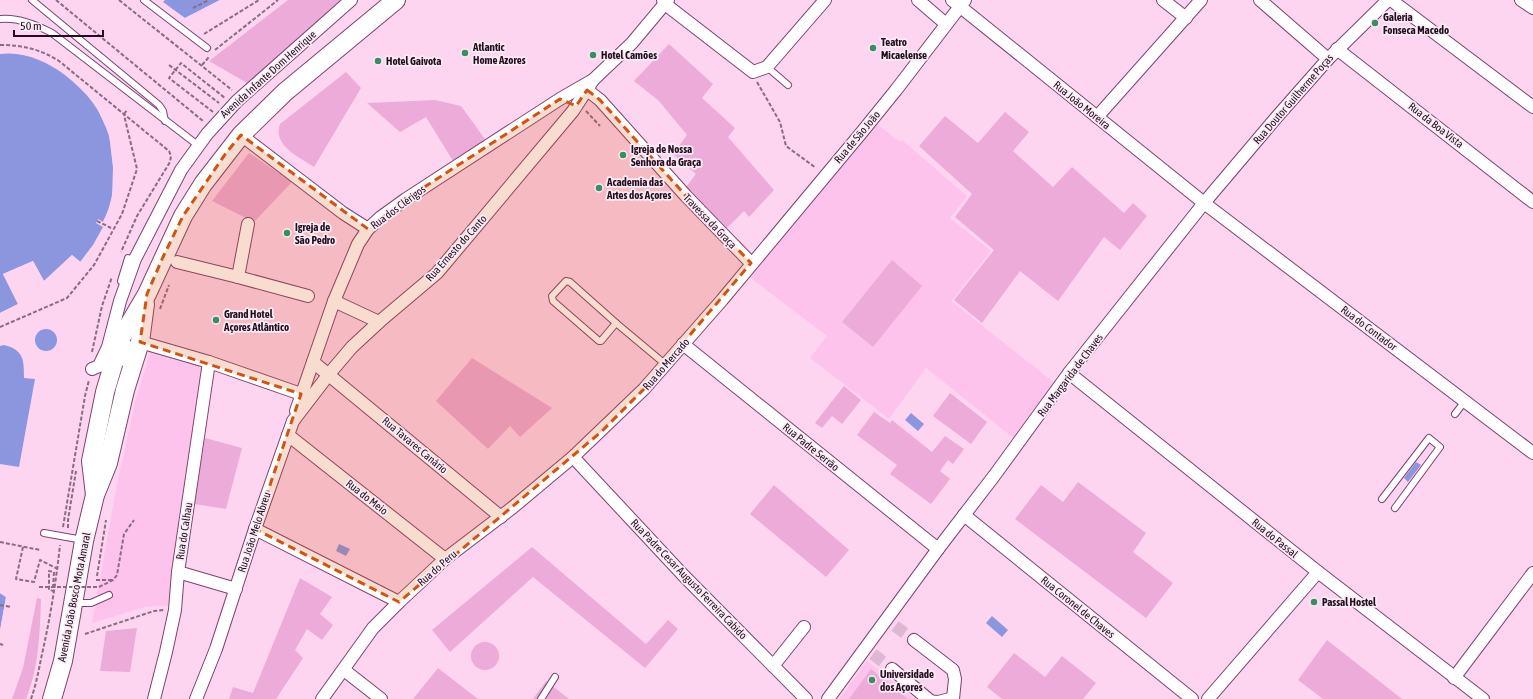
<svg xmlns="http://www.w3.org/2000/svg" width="1533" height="699" viewBox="0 0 1533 699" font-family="'Asap Condensed',sans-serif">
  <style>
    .built { fill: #fec3ed }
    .green { fill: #edabda }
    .water { fill: #8c96de }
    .pier { fill: #fed5f1 }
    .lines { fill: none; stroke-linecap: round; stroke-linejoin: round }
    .street-tunnel { stroke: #deb7d2; stroke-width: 12; stroke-dasharray: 12 6; stroke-linecap: butt }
    .lane-casing { stroke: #7d436e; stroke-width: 8 }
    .street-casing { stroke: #7d436e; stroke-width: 14 }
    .secondary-casing { stroke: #7d436e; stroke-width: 20 }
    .path { stroke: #8b6b82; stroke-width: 2; stroke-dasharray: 4 2; stroke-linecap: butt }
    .lane { stroke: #fff; stroke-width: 6 }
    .street { stroke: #fff; stroke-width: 12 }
    .secondary { stroke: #fff; stroke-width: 18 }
    .path-bridge { stroke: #8b6b82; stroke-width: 2; stroke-dasharray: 4 2; stroke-linecap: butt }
    .marked { fill: #d5520e; fill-opacity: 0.2; stroke: #d5520e; stroke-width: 3; stroke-dasharray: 8 5; stroke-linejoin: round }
    .poi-dot { fill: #388d61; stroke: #faecf5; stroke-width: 1.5 }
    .labels { text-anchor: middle; stroke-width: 3.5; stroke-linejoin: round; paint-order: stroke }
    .poi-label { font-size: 11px; font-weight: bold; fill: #260e20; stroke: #faecf5; text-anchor: start }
    .street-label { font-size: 11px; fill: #260e20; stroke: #faecf5 }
  </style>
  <rect width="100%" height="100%" fill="#fed5f1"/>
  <g class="built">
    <polygon points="877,124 900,142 902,140 967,196 950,218 991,251 951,301 1056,384 1016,440 926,368 889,419 810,358 827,336 748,276"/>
    <polygon points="151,349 206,367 173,605 145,607 92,623 115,494 136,399"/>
    <polygon points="867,661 915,699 839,699"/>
  </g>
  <g class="green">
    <polygon points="288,0 345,0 303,37 247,83 209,61"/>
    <polygon points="669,44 713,84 702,98 735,128 728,137 774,190 749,217 744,211 727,228 686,187 696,174 673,154 687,135 659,101 634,81"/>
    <path d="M346,72L361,88L314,167C299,157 272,145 280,124Z"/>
    <polygon points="435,100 461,106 487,142 453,161 426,117 400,132 367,103"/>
    <polygon points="1005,112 1029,132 1013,151 1053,187 1072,167 1124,213 1133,203 1147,216 1120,250 1104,237 1058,301 1020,271 982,323 954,300 994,250 955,217 972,194 919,146 945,116 978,143"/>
    <polygon points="249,153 292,182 254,222 212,201"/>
    <polygon points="892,260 922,286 873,347 842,322"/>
    <polygon points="472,358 552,408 520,437 510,426 488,449 436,401"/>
    <polygon points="844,386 861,400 842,424 832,416 822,428 815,423"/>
    <polygon points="950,393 987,422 971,444 933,416"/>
    <polygon points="874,412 890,423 892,420 932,452 945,436 964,449 953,464 948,460 940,471 950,479 931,504 890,474 897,465 857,435"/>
    <polygon points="205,438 242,448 226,509 194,504"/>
    <polygon points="1078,482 1146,533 1133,552 1173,583 1146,618 1015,519 1041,485 1063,502"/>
    <polygon points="774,485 849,550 826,577 750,514"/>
    <polygon points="532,547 646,644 668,620 678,629 645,668 533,577 450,652 432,630"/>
    <polygon points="300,578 332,597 320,614 333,625 322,640 307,629 295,650 303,658 276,699 229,699 233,687 253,693"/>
    <path d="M37,598L41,599C40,632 39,667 26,699H12L23,668Z"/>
    <polygon points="137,628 130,672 100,671 106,631"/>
    <polygon points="1327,640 1402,699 1323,699 1298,680"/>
    <circle cx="485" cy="656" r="14"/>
    <polygon points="1014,653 1045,677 1062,656 1096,683 1083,699 1002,699 987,687"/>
    <polygon points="438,668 478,699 413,699"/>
    <polygon points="871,669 908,699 849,699"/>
    <polygon points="546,681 569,699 533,699"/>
  </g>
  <g class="water">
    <polygon points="165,0 220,0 185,18 163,2"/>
    <path d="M0,54C24,51 46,61 65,75C75,83 85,92 93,103C117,136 121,186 103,222L98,219L96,223L103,227L93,245L80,262L72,255L44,281L33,261L3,274L18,304L0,313Z"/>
    <circle cx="46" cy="340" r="11"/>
    <path d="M4,345C24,350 24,360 24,378L35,379L19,467L0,464V346Z"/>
    <polygon points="911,413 924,424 918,431 905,420"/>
    <polygon points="1416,462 1421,465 1408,482 1404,478"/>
    <polygon points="339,544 350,549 346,556 336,551"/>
    <polygon points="0,593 6,597 0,630"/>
    <polygon points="992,616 1008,630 1002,637 986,623"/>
  </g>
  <g class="pier">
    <polygon points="220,0 222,0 221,2 187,19 185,18"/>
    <polygon points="100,109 111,134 115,168 114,197 111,210 104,223 103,222 109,209 112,197 113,168 109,134 98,110"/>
    <polygon points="72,255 82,263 79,264 72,258 45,283 43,282 33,264 6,275 20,305 0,315 0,313 18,304 3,274 33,261 44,281"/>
    <polygon points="0,591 8,597 2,631 0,632 6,597 0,593"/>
  </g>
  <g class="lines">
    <g class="street-tunnel">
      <polyline points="895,626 914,640"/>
      <polyline points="873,654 892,669"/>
    </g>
    <defs>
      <g id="lane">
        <polyline points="32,0 159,105 163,111 165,121"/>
        <polyline points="144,0 207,48"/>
        <path d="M0,19C18,17 37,25 52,33L195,143"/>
        <polyline points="767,67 788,85"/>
        <polyline points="121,281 128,258"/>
        <polygon points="566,281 570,282 616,323 601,341 599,341 553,301 552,296"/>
        <polyline points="616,323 665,364"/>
        <polyline points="124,363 129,344"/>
        <polyline points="1455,414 1465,401"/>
        <polyline points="1382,499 1429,438 1440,447 1395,508"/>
        <polyline points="44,533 83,540"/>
        <polyline points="75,603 91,603 109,595"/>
        <polyline points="927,698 938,699 953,695"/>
        <polyline points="541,699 555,677"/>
      </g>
      <g id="street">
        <polyline points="663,0 665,4 753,72 767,67 825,0"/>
        <polyline points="918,0 946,24"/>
        <polyline points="952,0 1204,203 1533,453"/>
        <polyline points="1163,0 1186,18"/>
        <polyline points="1260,0 1328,59"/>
        <polyline points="1391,0 1533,107"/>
        <polyline points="1521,0 1533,8"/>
        <polyline points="1337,49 1533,202"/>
        <polyline points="587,90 600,100 686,196 751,263"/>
        <polyline points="1097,117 1201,0"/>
        <polyline points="241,135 343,213 368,229"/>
        <polyline points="177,262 238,277 308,296"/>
        <polyline points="238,277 248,224"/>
        <polyline points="334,301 379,322"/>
        <polyline points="140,342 209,362 301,394"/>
        <polyline points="683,344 938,549"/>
        <polyline points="313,362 501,517"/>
        <polyline points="92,369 99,366 108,347 120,301 135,259 181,170 207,134 237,101 351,0"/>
        <polyline points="1069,373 1318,572 1483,699"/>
        <polyline points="296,411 334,301 358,244 368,229 381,217 406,199 560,99 593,80 632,43 668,0"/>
        <polyline points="288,435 445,559"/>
        <polyline points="573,457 684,576 806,699"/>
        <polyline points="964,515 1192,699"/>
        <polyline points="255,529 399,602"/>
        <polyline points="178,572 236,589"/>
        <polyline points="914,640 953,670 955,679 953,699"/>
        <polyline points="773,666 804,627"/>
        <polyline points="892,669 928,699"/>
        <polyline points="344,670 381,699"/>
        <polyline points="1454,678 1533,573"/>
        <polyline points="154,699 166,652 175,610 178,572 209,362"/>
        <polyline points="196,699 216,649 255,529 293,421 329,374 352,347 379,322 437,273 573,111 593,80"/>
        <polyline points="322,699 373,628 399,602 445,559 512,508 573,457 644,389 722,300 862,132 896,90 965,0"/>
        <polyline points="828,699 938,549 994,476 1069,373 1204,203 1275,119 1328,59 1388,0"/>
        <polyline points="1208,699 1318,572"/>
      </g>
      <g id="secondary">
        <polyline points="95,495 91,461 105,392 121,338 147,294 183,216 203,184 241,135 285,92 396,0"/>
        <polyline points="52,699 63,661 84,541 95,495 108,463 125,390 140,342 145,304"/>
      </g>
    </defs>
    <use href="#lane" class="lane-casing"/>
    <use href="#street" class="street-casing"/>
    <use href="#secondary" class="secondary-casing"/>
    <g class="path">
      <polyline points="56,0 203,121"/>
      <polyline points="119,0 232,90"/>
      <polyline points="193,8 209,0"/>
      <polyline points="204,34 259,0"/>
      <path d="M0,45C22,45 40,49 59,61L169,151L171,156L170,162L137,216L121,252"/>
      <polyline points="215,50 278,0"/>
      <polyline points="169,65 219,103"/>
      <polyline points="202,65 209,57"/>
      <polyline points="757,82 780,122 786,146 816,168"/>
      <polyline points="586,111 600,126"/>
      <polyline points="213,112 169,78 181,63 225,98"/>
      <polyline points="124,114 127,110"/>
      <polyline points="97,221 111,228"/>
      <polyline points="160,309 169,285"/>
      <polyline points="0,327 67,298 94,265 122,214 137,169 124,115"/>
      <polyline points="92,352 102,306 112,277"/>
      <polyline points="63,527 85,396 89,380"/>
      <polyline points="68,528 68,520 76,471"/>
      <polyline points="0,542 40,550"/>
      <polyline points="23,547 16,579 34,582 40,560 58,569"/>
      <polyline points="97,576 106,520"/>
      <polyline points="96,580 112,580"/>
      <polyline points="99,587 113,580 117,575 124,534 134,520"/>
      <polyline points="53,588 54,572 49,571 49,590 54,591"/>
      <polyline points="0,605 11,607"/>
      <polyline points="85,634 154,611 164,610"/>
      <polyline points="0,644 3,645"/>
      <path d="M31,699C36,685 39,669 42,654C50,619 56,582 60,545"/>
    </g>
    <use href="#lane" class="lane"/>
    <use href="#street" class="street"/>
    <use href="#secondary" class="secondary"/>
    <polyline class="path-bridge" points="39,587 99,587"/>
  </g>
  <path class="marked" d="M587,90L600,100L686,196L751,263L644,389L601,432L399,602L255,529L301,394L140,342L147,294L163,257L183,216L226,153L241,135L368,229L406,199L560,99L576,106Z"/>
  <g class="poi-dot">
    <circle cx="1375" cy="23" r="4"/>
    <circle cx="873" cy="48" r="4"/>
    <circle cx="465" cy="53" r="4"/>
    <circle cx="593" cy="55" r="4"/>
    <circle cx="378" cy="61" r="4"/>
    <circle cx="623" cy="155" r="4"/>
    <circle cx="599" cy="188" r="4"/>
    <circle cx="287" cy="233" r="4"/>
    <circle cx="216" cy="320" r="4"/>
    <circle cx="1314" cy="602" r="4"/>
    <circle cx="872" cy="680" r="4"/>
  </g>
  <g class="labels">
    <g class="poi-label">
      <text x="1383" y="21">Galeria<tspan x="1383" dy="13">Fonseca Macedo</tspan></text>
      <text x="881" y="46">Teatro<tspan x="881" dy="13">Micaelense</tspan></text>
      <text x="473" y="51">Atlantic<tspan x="473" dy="13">Home Azores</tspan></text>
      <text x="601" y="59">Hotel Camões</text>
      <text x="386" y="65">Hotel Gaivota</text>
      <text x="631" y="153">Igreja de Nossa<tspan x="631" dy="13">Senhora da Graça</tspan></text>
      <text x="607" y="186">Academia das<tspan x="607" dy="13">Artes dos Açores</tspan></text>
      <text x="295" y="231">Igreja de<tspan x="295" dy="13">São Pedro</tspan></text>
      <text x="224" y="318">Grand Hotel<tspan x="224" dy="13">Açores Atlântico</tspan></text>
      <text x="1322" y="606">Passal Hostel</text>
      <text x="880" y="678">Universidade<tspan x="880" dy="13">dos Açores</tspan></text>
    </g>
    <g class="street-label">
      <text transform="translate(268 74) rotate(-42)" y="4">Avenida Infante Dom Henrique</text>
      <text transform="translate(1293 99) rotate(-49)" y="4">Rua Doutor Guilherme Poças</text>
      <text transform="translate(1082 105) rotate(39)" y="4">Rua João Moreira</text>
      <text transform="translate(1436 125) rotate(38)" y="4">Rua da Boa Vista</text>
      <text transform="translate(857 137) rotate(-50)" y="4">Rua de São João</text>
      <text transform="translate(398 207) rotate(-37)" y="4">Rua dos Clérigos</text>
      <text transform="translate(710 221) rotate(46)" y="4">Travessa da Graça</text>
      <text transform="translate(456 248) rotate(-48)" y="4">Rua Ernesto do Canto</text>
      <text transform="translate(1369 328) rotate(37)" y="4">Rua do Contador</text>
      <text transform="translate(666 364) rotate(-49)" y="4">Rua do Mercado</text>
      <text transform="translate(1070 375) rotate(-53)" y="4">Rua Margarida de Chaves</text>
      <text transform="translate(415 445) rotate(40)" y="4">Rua Tavares Canário</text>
      <text transform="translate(811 447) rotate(39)" y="4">Rua Padre Serrão</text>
      <text transform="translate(367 497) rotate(38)" y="4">Rua do Meio</text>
      <text transform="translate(184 531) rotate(-81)" y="4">Rua do Calhau</text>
      <text transform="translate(254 532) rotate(-72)" y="4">Rua João Melo Abreu</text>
      <text transform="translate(1275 538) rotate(39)" y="4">Rua do Passal</text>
      <text transform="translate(437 568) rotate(-41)" y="4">Rua do Peru</text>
      <text transform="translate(689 579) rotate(46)" y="4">Rua Padre Cesar Augusto Ferreira Cabido</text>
      <text transform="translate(74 597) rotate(-79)" y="4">Avenida João Bosco Mota Amaral</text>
      <text transform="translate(1078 607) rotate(39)" y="4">Rua Coronel de Chaves</text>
    </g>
  </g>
  <path d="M14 30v6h89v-6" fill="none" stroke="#260e20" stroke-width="2"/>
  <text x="20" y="30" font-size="12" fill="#260e20" stroke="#faecf5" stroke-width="3" paint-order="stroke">50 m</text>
</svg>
